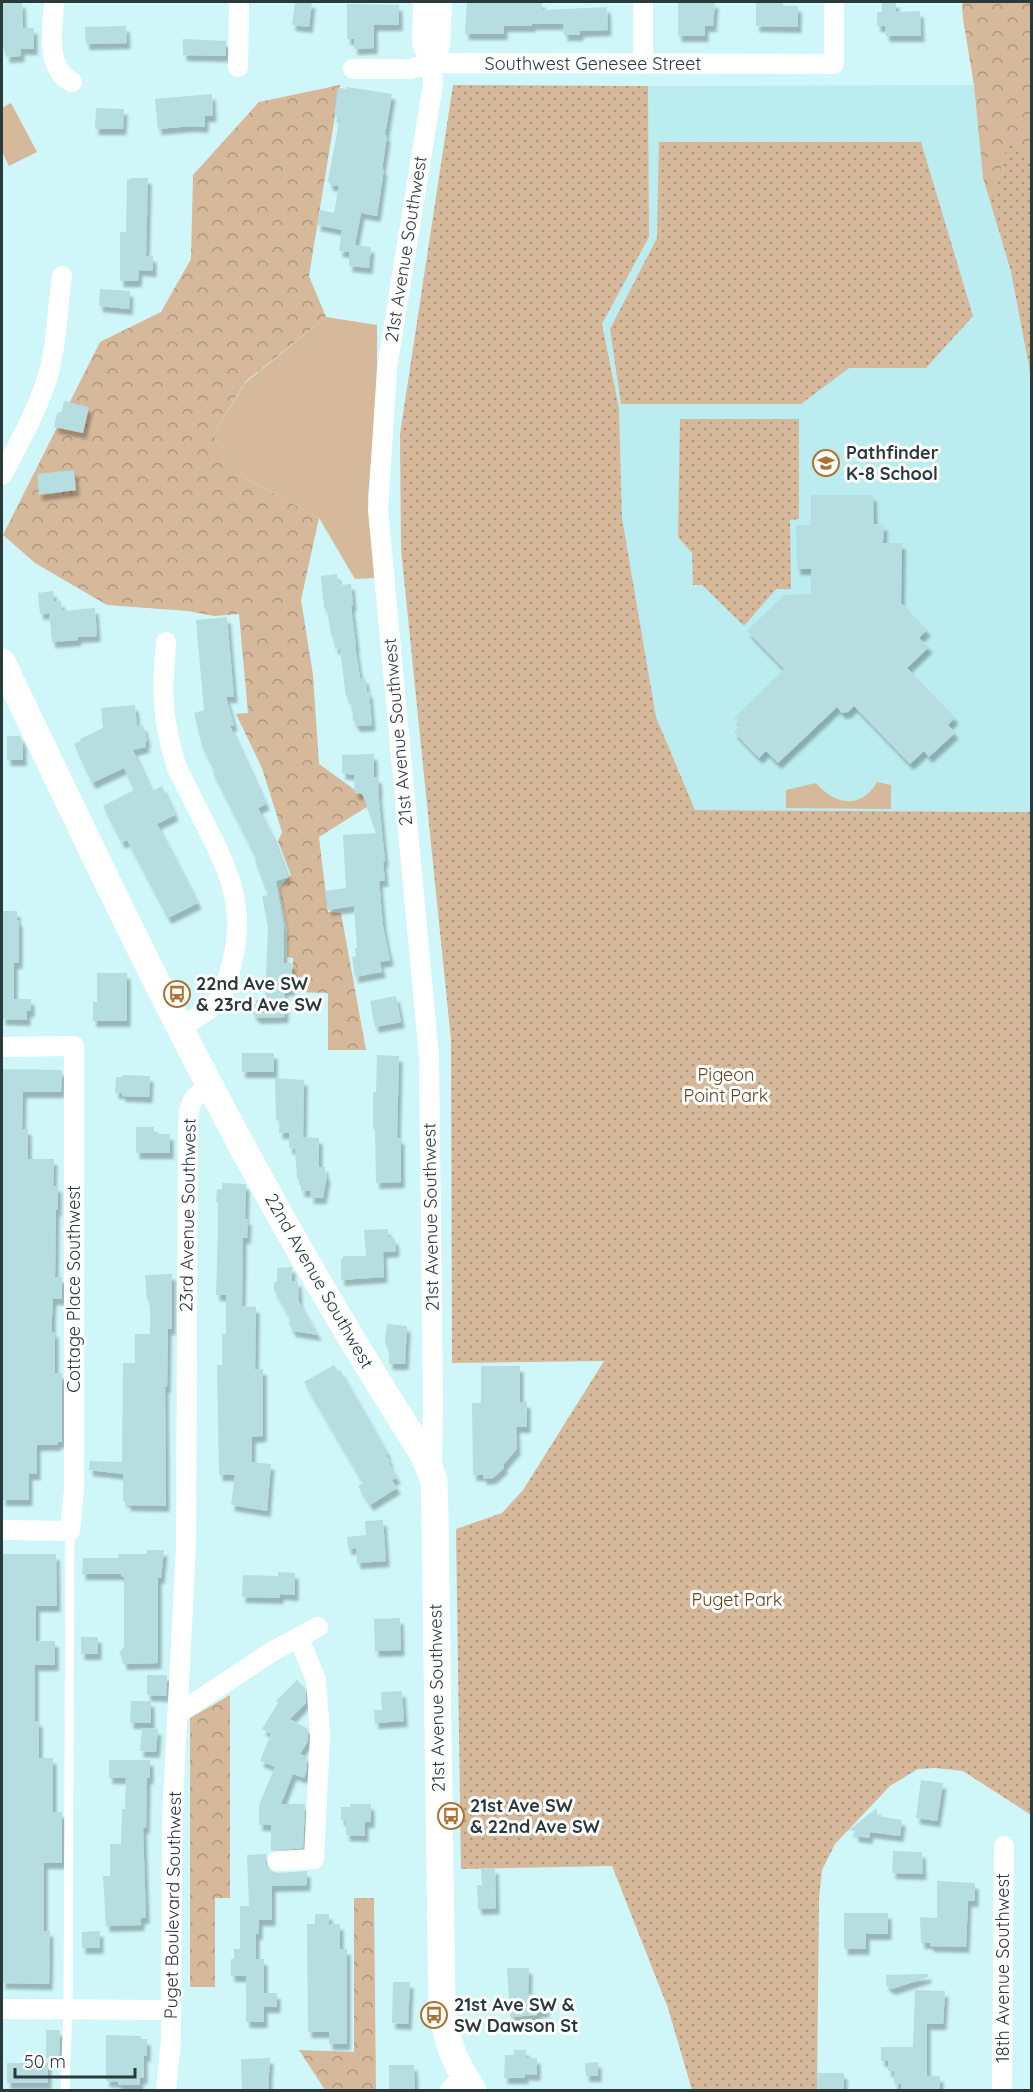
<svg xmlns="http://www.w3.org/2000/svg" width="1033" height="2092" viewBox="0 0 1033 2092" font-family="Quicksand,sans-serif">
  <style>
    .built { fill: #bbecef }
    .green { fill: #d6b89a }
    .forest { fill: url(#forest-crowns) }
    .park { fill: url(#park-dots) }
    .building { fill: #b6dddf; filter: url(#shadow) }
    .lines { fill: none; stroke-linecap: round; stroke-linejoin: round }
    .lane { stroke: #fff; stroke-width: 9 }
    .street { stroke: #fff; stroke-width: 20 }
    .secondary { stroke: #fff; stroke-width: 27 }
    .labels { text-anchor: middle; stroke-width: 6; stroke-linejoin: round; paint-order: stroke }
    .street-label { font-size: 18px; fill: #2a393a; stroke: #fff }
    .poi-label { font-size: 18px; font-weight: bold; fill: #2a393a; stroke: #fff; text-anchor: start }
    .park-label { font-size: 18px; fill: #62401a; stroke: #fff }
  </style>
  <defs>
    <pattern id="forest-crowns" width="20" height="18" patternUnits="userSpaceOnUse" patternTransform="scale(1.5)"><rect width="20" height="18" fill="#d6b89a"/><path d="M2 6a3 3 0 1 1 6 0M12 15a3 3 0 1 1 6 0" fill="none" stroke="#ae977f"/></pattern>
    <pattern id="park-dots" width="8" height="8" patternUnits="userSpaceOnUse" patternTransform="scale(1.5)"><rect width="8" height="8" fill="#d6b89a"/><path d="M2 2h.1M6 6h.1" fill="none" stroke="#ae977f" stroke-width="1.8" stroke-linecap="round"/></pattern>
    <filter id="shadow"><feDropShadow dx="3.5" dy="6" stdDeviation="1.5" flood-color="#0004"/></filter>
  </defs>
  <rect width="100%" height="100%" fill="#cff7f9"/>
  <polygon class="built" points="974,85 983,178 1011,271 1031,376 1031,812 695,810 656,717 622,518 619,408 602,324 649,237 648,86"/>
  <g class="green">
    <polygon points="11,103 37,152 9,166 2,152 2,108"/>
    <polygon points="326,317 377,325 377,387 368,497 375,578 355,579 319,518 247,479 213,435 245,383"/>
    <path d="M877,782L891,785V809L786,808V790L816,783C835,805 861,810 877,782Z"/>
  </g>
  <g class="forest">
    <polygon points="962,2 1031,2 1031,376 1011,271 983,178 974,85 963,19"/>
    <polygon points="340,85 309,276 326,317 245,382 213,435 247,479 319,518 301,600 313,675 319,764 373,803 319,837 328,912 341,913 366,1050 328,1050 328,993 292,992 293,958 287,957 287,930 279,888 291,875 278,841 282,832 262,768 236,714 248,713 239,614 214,616 188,611 107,605 35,563 3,535 100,342 161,312 191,259 193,175 259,102"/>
    <polygon points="230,1695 230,1898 215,1898 215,1987 190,1987 190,1718"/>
    <polygon points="354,1898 374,1898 376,2090 325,2090 299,2050 354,2052"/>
  </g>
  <g class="park">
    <polygon points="453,85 648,86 649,237 602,324 619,408 622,518 656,717 695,810 1031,812 1031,1815 963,1771 935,1768 918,1769 890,1786 835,1844 822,1870 819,1898 817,2090 692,2090 668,2008 612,1866 461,1869 456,1529 502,1513 523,1490 604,1361 452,1363 451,1040 401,549 400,434"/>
    <polygon points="1009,140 1031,156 1031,376 1011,271 991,203"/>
    <polygon points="659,142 921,142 973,316 926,368 849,368 801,404 621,404 610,329 657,238"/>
    <polygon points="680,419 799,419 799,519 790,520 791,589 776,589 744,626 702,585 693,585 692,553 678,537"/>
  </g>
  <g class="building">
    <polygon points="2,2 22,2 23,28 34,28 34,49 21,49 21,56 6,57 6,48 2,48"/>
    <polygon points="295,2 312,2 309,27 292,25"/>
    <polygon points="467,2 542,2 542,10 607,7 608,30 580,31 580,35 564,35 563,24 532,24 532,26 504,26 504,34 465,34"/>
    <polygon points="678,2 715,2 713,26 705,26 705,36 678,36"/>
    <polygon points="756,2 783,2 783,6 798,6 798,27 756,26"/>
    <polygon points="882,2 896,2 896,12 920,11 921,36 886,36 885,26 877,26 877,12 882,12"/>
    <polygon points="347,4 399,5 399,25 374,25 374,48 354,49 354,39 347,39"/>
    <polygon points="126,26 127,43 86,44 85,27"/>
    <polygon points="183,39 226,41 226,56 183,55"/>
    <polygon points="347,87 392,94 385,135 387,136 382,169 384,169 377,216 361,213 355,245 371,247 369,268 349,266 349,252 339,251 342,230 317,225 320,210 334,213 339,186 330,185 328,180 340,118 334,117 338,88 346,89"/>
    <polygon points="212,94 213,116 205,116 205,127 192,126 158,129 155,99"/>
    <polygon points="96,108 124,109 123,129 95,129"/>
    <polygon points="132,178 148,178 146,256 153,256 153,271 139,270 138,281 120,281 120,232 126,232 127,180"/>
    <polygon points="100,289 130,291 129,309 99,306"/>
    <polygon points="64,401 89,407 83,433 54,427 57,413 62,411"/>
    <polygon points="74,470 76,490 39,495 37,474"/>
    <polygon points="811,495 873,495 874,524 884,525 883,543 902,543 901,603 927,630 919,638 929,647 907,668 955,718 948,725 955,733 929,757 924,751 910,764 854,706 848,712 842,713 837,707 778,763 766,751 759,758 734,732 740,725 734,718 784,669 747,631 784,595 811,594 811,569 797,569 796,525 811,525"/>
    <polygon points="337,574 338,582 340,582 340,585 351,584 353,605 351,606 356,646 355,646 360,678 365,678 367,692 369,692 372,725 357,726 353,720 352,704 349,705 349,697 346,697 340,648 335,649 334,636 331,636 327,608 324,608 321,576"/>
    <polygon points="53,591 54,602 61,601 62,611 95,608 97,636 78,637 78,640 52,642 49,613 40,614 38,593"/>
    <polygon points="227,617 234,697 226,697 234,725 230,726 266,804 258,808 271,833 288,877 276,881 284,927 284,963 292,963 291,990 284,990 285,1017 258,1018 253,1014 252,1004 256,1004 256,1000 265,1000 268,927 262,896 268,895 255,861 257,860 213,773 215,772 202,746 194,713 204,710 196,620"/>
    <polygon points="135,705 137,726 143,725 147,741 145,742 146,747 133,750 152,791 162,786 175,815 157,824 198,903 168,918 127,840 122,843 103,806 134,790 124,768 92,783 74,744 81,741 80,739 103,728 101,708"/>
    <polygon points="7,736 20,736 23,743 23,760 7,760"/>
    <polygon points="374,754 374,777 378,777 379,791 378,791 385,861 383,862 385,881 379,881 383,926 390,960 380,962 382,972 355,977 352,957 356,956 355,948 357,948 354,906 328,910 325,891 346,888 343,835 376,833 362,793 355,794 354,775 342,773 342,755"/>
    <polygon points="2,911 17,911 17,920 19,920 19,963 14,963 14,999 31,999 31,1011 27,1011 27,1020 2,1019"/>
    <polygon points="97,973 127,973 127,1021 93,1021 93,1002 97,1002"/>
    <polygon points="396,996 401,1022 375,1027 370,1001"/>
    <rect x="242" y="1053" width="32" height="19"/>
    <polygon points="377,1055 399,1056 397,1138 401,1138 401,1182 376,1183 375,1129 373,1129 373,1092 376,1092"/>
    <polygon points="2,1069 62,1070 61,1092 23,1092 22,1129 28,1129 28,1159 54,1159 53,1186 58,1186 58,1210 56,1210 55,1277 62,1277 62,1299 53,1299 52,1317 52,1332 55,1332 55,1373 62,1373 62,1442 58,1442 57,1445 37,1445 37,1474 29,1474 29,1500 2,1500 2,1481 3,1481 3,1445 2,1445"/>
    <polygon points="122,1075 150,1076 149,1097 122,1096 122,1093 115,1093 116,1077 122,1077"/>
    <polygon points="275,1078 304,1080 303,1137 319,1138 319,1167 325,1167 325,1173 327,1176 323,1198 310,1198 311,1191 301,1191 301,1179 297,1179 295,1149 289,1148 289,1133 279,1133 280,1120 276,1120"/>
    <polygon points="136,1127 154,1127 154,1134 170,1134 170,1153 136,1153"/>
    <polygon points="222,1183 245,1184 246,1186 245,1219 248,1219 247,1238 243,1238 242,1306 256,1307 255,1369 263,1369 263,1436 252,1437 252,1462 271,1464 267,1511 231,1505 235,1475 219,1475 217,1365 222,1365 222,1334 226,1334 226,1295 216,1295 218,1229 218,1202 216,1202 217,1189 222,1189"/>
    <polygon points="388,1229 388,1237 395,1239 396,1251 383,1252 384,1277 341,1280 341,1260 344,1256 366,1256 364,1230"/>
    <polygon points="292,1267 292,1281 298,1281 299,1302 318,1335 293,1331 289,1324 290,1318 274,1290 274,1282 277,1282 277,1268"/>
    <polygon points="172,1274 172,1329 168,1329 167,1387 165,1387 166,1506 127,1505 127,1501 123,1501 123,1474 89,1470 90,1461 122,1462 123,1363 135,1363 135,1334 150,1334 150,1300 147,1300 145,1275"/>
    <polygon points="387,1324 407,1326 405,1364 389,1364 389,1346 386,1346 385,1341"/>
    <polygon points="334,1365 338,1371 340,1370 388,1454 386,1455 390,1461 388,1462 397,1478 392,1480 397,1488 370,1505 358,1486 363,1483 304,1382"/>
    <polygon points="481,1366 520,1366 520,1402 527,1402 527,1427 516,1427 517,1449 504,1464 504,1468 493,1478 483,1479 483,1475 473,1475 472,1403 481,1403"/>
    <polygon points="383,1520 386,1561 357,1563 356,1548 348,1549 347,1537 366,1535 365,1521"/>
    <polygon points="147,1550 164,1550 161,1578 158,1578 158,1663 123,1664 123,1659 119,1653 124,1647 124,1577 121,1577 121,1574 82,1574 83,1558 118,1558 118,1554 147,1554"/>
    <polygon points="2,1554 56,1554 57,1606 36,1606 36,1641 55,1641 55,1665 35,1665 35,1721 39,1721 39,1758 53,1758 53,1812 62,1812 62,1863 44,1863 44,1931 50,1931 49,1984 2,1983"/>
    <polygon points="278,1572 295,1573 295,1595 280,1594 280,1598 242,1597 243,1575 278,1576"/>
    <polygon points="400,1618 401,1650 375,1651 374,1619"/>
    <rect x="81" y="1637" width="17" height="17"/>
    <polygon points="147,1675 167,1675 166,1696 147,1695"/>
    <polygon points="297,1680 305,1688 306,1703 290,1719 308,1729 308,1741 300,1754 307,1757 306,1773 304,1778 293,1774 281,1804 305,1804 303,1848 271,1851 271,1825 259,1825 259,1805 275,1767 260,1761 271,1734 262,1729 278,1703 276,1701"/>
    <polygon points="402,1691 404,1721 375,1723 374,1710 382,1710 381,1692"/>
    <polygon points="131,1701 151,1701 151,1723 130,1723"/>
    <polygon points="142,1728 158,1729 156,1752 140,1751"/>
    <polygon points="109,1760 150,1760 150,1778 147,1778 146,1828 143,1828 146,1918 141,1918 141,1925 106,1926 103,1876 110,1876 110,1844 121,1844 122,1809 125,1809 126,1778 109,1778"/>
    <polygon points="921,1780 943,1783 937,1821 916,1818"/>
    <polygon points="350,1804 371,1804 371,1822 365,1822 365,1836 346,1835 346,1820 341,1820 341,1807 350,1807"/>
    <polygon points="877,1808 877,1816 902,1820 900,1836 870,1832 869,1838 855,1836 855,1831 849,1830"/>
    <polygon points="893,1851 922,1852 923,1874 892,1873"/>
    <polygon points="267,1854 265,1862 271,1871 278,1873 307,1871 307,1885 272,1886 272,1920 259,1920 259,1934 256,1934 256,1959 264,1959 264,1993 277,1993 277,2007 264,2007 264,2022 246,2022 246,1976 231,1976 231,1959 234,1959 234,1949 240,1949 240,1906 249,1906 247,1855"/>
    <polygon points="481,1868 495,1868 496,1908 478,1909 477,1885 482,1885"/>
    <polygon points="937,1881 975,1883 975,1901 968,1901 966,1947 930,1946 930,1943 921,1943 920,1917 937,1918"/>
    <polygon points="844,1913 888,1913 888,1934 866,1934 866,1949 844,1949"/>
    <polygon points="315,1914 329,1914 329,1924 340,1924 340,1949 347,1949 347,2044 329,2044 329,2032 308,2032 307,1924 315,1924"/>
    <polygon points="100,1931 100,1948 82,1948 82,1932"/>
    <polygon points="507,1968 529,1968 528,1994 545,1996 546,2011 537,2012 537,2015 510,2017"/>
    <polygon points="928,1974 928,1977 892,1989 886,1985 886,1975"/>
    <polygon points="393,1982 410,1982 408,2024 392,2023"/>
    <polygon points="915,1990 945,1991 943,2024 927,2024 927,2076 940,2076 940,2091 901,2091 901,2084 894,2084 894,2071 888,2071 888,2061 881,2061 881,2047 913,2047"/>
    <polygon points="46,2030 60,2030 59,2058 46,2059"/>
    <polygon points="106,2035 141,2036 141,2039 147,2039 147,2056 144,2056 144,2078 140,2078 140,2085 118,2085 118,2082 106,2081"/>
    <polygon points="514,2050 526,2050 526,2058 537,2058 537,2075 525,2074 525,2078 504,2078 505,2055 514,2055"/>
    <polygon points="270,2058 268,2091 242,2091 241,2059"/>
    <polygon points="598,2062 598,2076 586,2076 585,2063"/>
    <rect x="7" y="2063" width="41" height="20"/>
    <polygon points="389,2065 414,2065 415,2091 389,2091"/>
    <rect x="817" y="2073" width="27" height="18"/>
  </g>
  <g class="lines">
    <polyline class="lane" points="65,2090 68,2009 70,1531"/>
    <g class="street">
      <path d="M54,2C53,28 44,68 72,82"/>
      <polyline points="423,2 422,44 432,63"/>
      <polyline points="643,64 643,2"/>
      <polyline points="238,67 239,2"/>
      <polyline points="353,69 410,69 432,63 834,64 834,2"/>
      <path d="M2,475C18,445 35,415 46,382C57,349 57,311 62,276"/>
      <path d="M166,642C165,662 162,682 164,702C165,723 170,745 176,765C180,776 187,787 192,798C219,854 248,894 233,958C222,1004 221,1003 181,1027"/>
      <polyline points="2,1047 74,1046 74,1490 70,1531 2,1530"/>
      <polyline points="432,1470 433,1404 429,1056 378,510 387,368 433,84 432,63 440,46 442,2"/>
      <polyline points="179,1713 273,1651 318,1627"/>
      <polyline points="277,1861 314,1859 320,1735 316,1680 299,1638"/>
      <polyline points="2,2009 171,2010"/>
      <path d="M166,2090L171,2040L172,1821L186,1546L188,1121C189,1101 194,1095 211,1086"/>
      <polyline points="450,2090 464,2076"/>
      <polyline points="1002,2090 1004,1846"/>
    </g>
    <path class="secondary" d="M2,662C101,870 200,1080 317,1280C351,1339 387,1397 423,1454L434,1480L435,1520L442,2007C447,2044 453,2059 473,2090"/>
  </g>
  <defs>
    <symbol id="school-ring" viewBox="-11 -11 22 22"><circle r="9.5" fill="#fff" stroke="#ab7230" stroke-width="1.5"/><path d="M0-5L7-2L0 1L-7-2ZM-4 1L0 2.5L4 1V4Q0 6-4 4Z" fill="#ab7230"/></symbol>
    <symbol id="bus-ring" viewBox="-11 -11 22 22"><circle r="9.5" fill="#fff" stroke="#ab7230" stroke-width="1.5"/><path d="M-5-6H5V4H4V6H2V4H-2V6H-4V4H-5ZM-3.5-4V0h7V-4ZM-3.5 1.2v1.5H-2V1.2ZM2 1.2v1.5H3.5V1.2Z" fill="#ab7230"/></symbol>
  </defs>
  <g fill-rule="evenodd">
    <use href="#school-ring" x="811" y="448" width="30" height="30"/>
    <use href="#bus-ring" x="162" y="979" width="30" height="30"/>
    <use href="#bus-ring" x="436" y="1801" width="30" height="30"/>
    <use href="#bus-ring" x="419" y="2000" width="30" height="30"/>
  </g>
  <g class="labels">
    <g class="street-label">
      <text x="593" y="70">Southwest Genesee Street</text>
      <text transform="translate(406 249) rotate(-81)" y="6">21st Avenue Southwest</text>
      <text transform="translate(398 732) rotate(-95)" y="6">21st Avenue Southwest</text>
      <text transform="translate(188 1215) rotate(-89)" y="6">23rd Avenue Southwest</text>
      <text transform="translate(431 1217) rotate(-91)" y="6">21st Avenue Southwest</text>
      <text transform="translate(319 1281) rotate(60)" y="6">22nd Avenue Southwest</text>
      <text transform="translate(74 1289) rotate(-90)" y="6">Cottage Place Southwest</text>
      <text transform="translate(437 1698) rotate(-91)" y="6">21st Avenue Southwest</text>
      <text transform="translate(173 1905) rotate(-89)" y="6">Puget Boulevard Southwest</text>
      <text transform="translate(1003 1968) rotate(-90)" y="6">18th Avenue Southwest</text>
    </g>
    <g class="poi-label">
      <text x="846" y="459">Pathfinder<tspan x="846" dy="21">K-8 School</tspan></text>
      <text x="196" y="990">22nd Ave SW<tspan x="196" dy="21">&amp; 23rd Ave SW</tspan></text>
      <text x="470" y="1812">21st Ave SW<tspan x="470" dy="21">&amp; 22nd Ave SW</tspan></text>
      <text x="454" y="2011">21st Ave SW &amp;<tspan x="454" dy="21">SW Dawson St</tspan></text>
    </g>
    <g class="park-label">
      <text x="726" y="1081">Pigeon<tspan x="726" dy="21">Point Park</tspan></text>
      <text x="737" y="1606">Puget Park</text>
    </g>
  </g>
  <rect width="1033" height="2092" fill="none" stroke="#2a393a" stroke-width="6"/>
  <path d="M15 2068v9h120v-9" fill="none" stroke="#2a393a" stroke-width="3"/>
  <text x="24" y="2068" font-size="18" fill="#2a393a" stroke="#ffffff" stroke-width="4.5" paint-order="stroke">50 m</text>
</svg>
